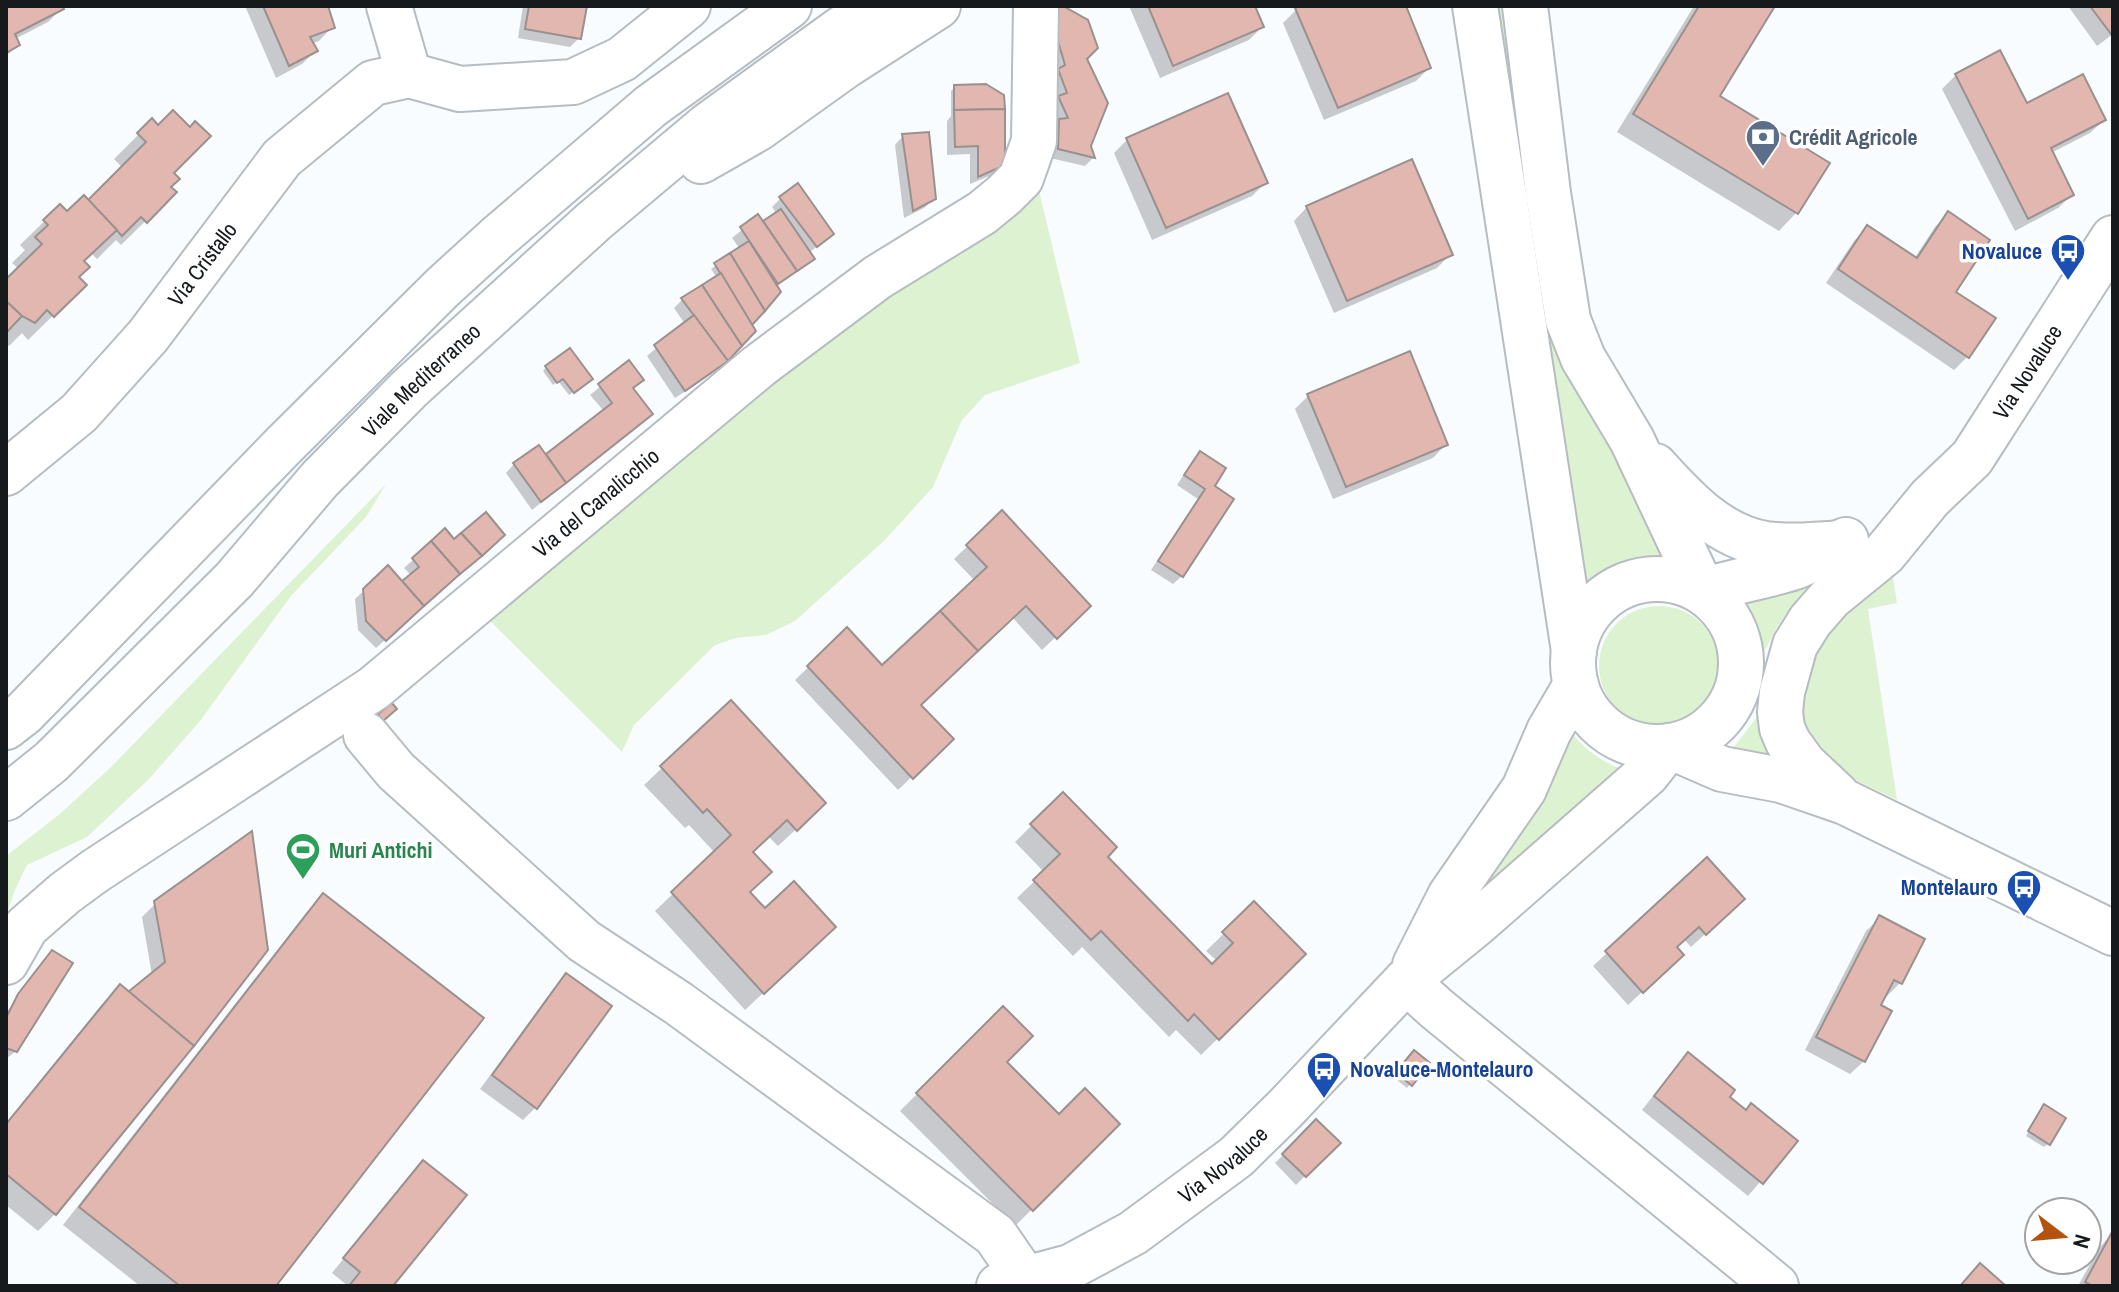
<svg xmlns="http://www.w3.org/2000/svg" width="2119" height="1292" viewBox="0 0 2119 1292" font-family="'Archivo Narrow',sans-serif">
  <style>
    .green { fill: #ddf2d1 }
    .shadow { fill: #0003 }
    .building { fill: #e1b7b0; stroke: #9a918f; stroke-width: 2 }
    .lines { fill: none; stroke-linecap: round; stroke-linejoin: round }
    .minor-casing { stroke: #b6bdc2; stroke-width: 48 }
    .major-casing { stroke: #b6bdc2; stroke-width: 48 }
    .highway-casing { stroke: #b6bdc2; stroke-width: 48 }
    .minor { stroke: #fff; stroke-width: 44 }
    .major { stroke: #fff; stroke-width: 44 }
    .highway { stroke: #fff; stroke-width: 44 }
    .labels { text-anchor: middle; stroke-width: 7; stroke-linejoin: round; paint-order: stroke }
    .service-label { font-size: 22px; font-weight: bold; fill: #4e5e75; stroke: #fff; text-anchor: start }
    .transit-label { font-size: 22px; font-weight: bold; fill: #164399; stroke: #fff; text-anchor: end }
    .street-label { font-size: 22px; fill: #171a1c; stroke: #fff }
    .leisure-label { font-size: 22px; font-weight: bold; fill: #27864d; stroke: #fff; text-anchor: start }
  </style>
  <rect width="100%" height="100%" fill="#f9fcff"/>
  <g class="green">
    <path d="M1497,6H1510L1545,302L1676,550L1667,561C1635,560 1616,567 1590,586L1581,584Z"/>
    <polygon points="1037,182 1080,363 985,395 962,420 933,487 885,540 795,621 766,635 736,638 715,645 634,725 622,752 488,619 806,351"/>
    <polygon points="386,484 366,517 291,596 200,721 149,779 87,837 27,865 15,890 6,916 6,856 61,813 111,767"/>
    <polygon points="1892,571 1897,603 1868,609 1897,800 1835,770 1822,759 1799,718 1808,662 1830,628"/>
    <path d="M1826,574C1798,598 1780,616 1765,651L1758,624L1741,599Z"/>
    <circle cx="1659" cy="666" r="60"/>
    <polygon points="1757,717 1762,717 1776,759 1731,751"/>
    <path d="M1570,731C1585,750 1602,762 1624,770L1471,910L1464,905Z"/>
  </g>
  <g class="shadow">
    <polygon points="6,6 60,6 61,9 48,22 15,39 18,45 6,56"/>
    <polygon points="245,6 326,6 332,27 319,41 311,44 315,51 302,64 276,78"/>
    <polygon points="523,6 585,6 579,38 570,47 518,38"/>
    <polygon points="1057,6 1085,58 1089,146 1093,158 1085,166 1050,158 1051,130 1058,122 1051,106 1058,99 1050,80"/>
    <polygon points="1129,6 1253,6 1262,27 1249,40 1160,78"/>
    <polygon points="1306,6 1403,6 1429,68 1416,81 1324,120 1283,23 1296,10"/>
    <polygon points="1694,6 1772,6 1717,97 1827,164 1796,213 1779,231 1617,132"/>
    <polygon points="2068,6 2113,6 2113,34 2097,46"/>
    <polygon points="1956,75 2026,106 2104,120 2090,133 2051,153 2072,195 2058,208 2015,231 1942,89"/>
    <polygon points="955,87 1003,165 994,174 970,184 970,154 947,155 947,121 951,116 951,91"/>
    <polygon points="152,121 171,173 168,188 174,193 121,245 116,240 97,259 91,253 82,262 77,277 84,285 28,340 22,333 9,346 6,344 6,282 19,269 12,263 25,250 20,245 60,206 67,214 88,203 123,168 114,159"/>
    <polygon points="903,136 934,199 924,208 904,218 895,145"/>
    <polygon points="1127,140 1265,183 1252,196 1152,240 1114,153"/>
    <polygon points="781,198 832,234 809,253 809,263 776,286 726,360 717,370 675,398 647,356 685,324 674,308 682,300 717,278 711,269 740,249 732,238 758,217 762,224 777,214 772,207"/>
    <polygon points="1307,207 1450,255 1437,268 1334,313 1294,221"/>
    <polygon points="1948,213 1953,292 1968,356 1954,370 1826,283 1854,241 1867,227 1914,259 1935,227"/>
    <polygon points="629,363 631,389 641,422 532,510 506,473 514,464 545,457 604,411 590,395"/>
    <polygon points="546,367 586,382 569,395 558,381 553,385 543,371"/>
    <polygon points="1308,396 1446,444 1433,458 1333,499 1295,409"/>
    <polygon points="1200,454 1212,486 1182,576 1173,584 1151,570 1198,499 1177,485 1192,462"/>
    <polygon points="1002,513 1088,606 1042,650 1012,617 919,705 951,739 898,790 795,680 847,630 882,668 975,581 954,559"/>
    <polygon points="445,531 454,542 503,535 376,648 358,630 355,599 388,568 402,584 412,576 404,568"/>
    <polygon points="731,703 806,820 778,846 768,836 751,852 748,893 765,911 816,944 745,1010 655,911 715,853 689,825 685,828 644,785"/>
    <polygon points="1063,794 1105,857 1212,967 1218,962 1206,951 1254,904 1304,954 1201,1055 1176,1030 1169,1037 1082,947 1073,956 1017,898 1044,872 1015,842"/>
    <polygon points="250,835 55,1214 38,1231 6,1205 6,1123 102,1004 120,987 128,994 152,975 142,917 156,903"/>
    <polygon points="1707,860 1729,912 1691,947 1684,939 1675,948 1668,968 1628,1005 1593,966"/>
    <polygon points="323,895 273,1286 140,1286 63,1225 306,913"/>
    <polygon points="1880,918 1900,983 1887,996 1884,995 1864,1061 1850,1074 1805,1050 1866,931"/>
    <polygon points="44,961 16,1051 6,1059 6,1013"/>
    <polygon points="567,976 536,1107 523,1120 480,1089 553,989"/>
    <polygon points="1003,1008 1004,1062 1059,1117 1118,1124 1015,1226 900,1111"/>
    <polygon points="1410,1056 1410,1084 1407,1088 1393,1077"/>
    <polygon points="1675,1068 1727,1097 1745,1111 1795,1141 1748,1196 1642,1110"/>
    <polygon points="2041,1111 2048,1144 2044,1147 2026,1136"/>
    <polygon points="1316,1122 1338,1143 1296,1185 1275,1163"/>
    <polygon points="410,1176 391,1286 348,1286 332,1273"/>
    <polygon points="2112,1234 2113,1286 2078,1286 2099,1248"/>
  </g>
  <g class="building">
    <polygon points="6,6 62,6 64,9 15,34 20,45 6,53"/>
    <polygon points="263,6 328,6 335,28 310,37 318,51 289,66"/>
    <polygon points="529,6 587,6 581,39 525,29"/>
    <polygon points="1058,6 1063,6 1088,20 1098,48 1087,59 1108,103 1091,146 1095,158 1058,149 1059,119 1068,118 1058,96 1067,93 1058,69 1065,65 1058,41"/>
    <polygon points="1148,6 1255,6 1264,27 1173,66"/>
    <polygon points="1301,6 1406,6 1431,68 1338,108 1295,8"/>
    <polygon points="1699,6 1775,6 1720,96 1830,163 1798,214 1633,114"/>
    <polygon points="2090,6 2113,6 2113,32 2111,34"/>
    <polygon points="2000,50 2027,103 2083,74 2106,120 2051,148 2074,195 2028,219 1955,74"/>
    <polygon points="986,84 1004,95 1005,109 954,110 954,85"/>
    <polygon points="1228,93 1268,183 1166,228 1126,138"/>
    <polygon points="1005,109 1005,165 978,177 978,146 955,147 954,110"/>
    <polygon points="173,110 190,127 195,121 211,136 174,173 180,179 171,187 177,192 147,223 141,217 122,236 88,200 146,142 137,133 152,118 158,125"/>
    <polygon points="929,132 936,199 913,211 902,134"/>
    <polygon points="1412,159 1453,255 1347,301 1306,206"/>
    <polygon points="798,183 834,234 817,247 779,197"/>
    <polygon points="84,195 117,230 84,261 90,267 79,277 87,285 54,317 47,310 35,323 22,316 6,301 6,279 42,244 35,237 48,225 43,220 60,204 67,211"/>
    <polygon points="781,209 815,259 797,271 763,221"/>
    <polygon points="1948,211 1990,240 1956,292 1996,318 1969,358 1838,269 1867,225 1917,258"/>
    <polygon points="758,214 797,271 778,284 740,227"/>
    <polygon points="749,241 781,292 765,311 730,253"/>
    <polygon points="730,253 765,311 752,325 714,263"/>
    <polygon points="721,273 756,331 742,346 702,285"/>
    <polygon points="702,285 742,346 728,361 681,298"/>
    <polygon points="6,301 22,316 6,333"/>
    <polygon points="694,315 728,361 685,391 654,345"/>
    <polygon points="570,348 593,379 574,393 563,379 557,383 545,366"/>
    <polygon points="1410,351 1448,445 1346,487 1307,394"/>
    <polygon points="629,360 644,380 633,388 653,414 566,483 546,454 612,403 598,384"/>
    <polygon points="539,445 566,483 541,502 513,463"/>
    <polygon points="1200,451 1226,468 1215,486 1234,499 1183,577 1158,561 1205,489 1184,475"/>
    <polygon points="1002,510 1091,606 1057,639 1026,606 978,651 940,611 987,567 966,545"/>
    <polygon points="486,512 505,535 482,556 461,533"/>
    <polygon points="445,528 454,539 461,533 482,556 460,574 431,541"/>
    <polygon points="431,541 460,574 424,606 402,581 419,567 412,558"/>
    <polygon points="388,565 424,606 386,641 366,621 363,589"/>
    <polygon points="940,611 978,651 921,705 954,739 913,779 807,666 847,627 882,665"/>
    <polygon points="731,700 826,803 797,831 787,820 753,852 772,872 750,892 765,908 794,881 836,927 764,994 671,892 731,835 707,809 703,813 660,766"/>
    <polygon points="392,703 397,709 383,721 378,714"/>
    <polygon points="1063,792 1117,847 1108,857 1212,964 1233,943 1222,932 1254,901 1306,954 1219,1040 1194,1014 1188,1021 1101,931 1091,940 1033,880 1060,854 1030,824"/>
    <polygon points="252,831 268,950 194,1046 128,992 165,962 154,901"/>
    <polygon points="1707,857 1745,899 1706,935 1699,927 1677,947 1684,955 1643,993 1605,951"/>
    <polygon points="323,893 484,1018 276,1286 180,1286 79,1207"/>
    <polygon points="1879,915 1925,939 1902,984 1894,980 1881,1005 1892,1011 1865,1062 1816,1037"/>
    <polygon points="52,950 73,963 17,1052 6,1048 6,1018 18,994"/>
    <polygon points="566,973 612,1006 537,1109 492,1075"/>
    <polygon points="120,984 194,1046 56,1215 6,1174 6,1124"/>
    <polygon points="1003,1006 1033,1036 1007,1062 1059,1114 1085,1088 1120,1124 1033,1211 916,1093"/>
    <polygon points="1414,1050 1430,1063 1412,1086 1396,1072"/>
    <polygon points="1688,1052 1735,1090 1730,1097 1746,1110 1751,1103 1798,1141 1763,1184 1654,1096"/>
    <polygon points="2044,1104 2066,1118 2050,1145 2028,1131"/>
    <polygon points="1316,1119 1341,1143 1306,1177 1282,1154"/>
    <polygon points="423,1160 467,1195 393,1286 349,1286 360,1272 343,1258"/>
    <polygon points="2112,1232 2113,1286 2093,1286 2085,1282"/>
    <polygon points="1980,1263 2006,1286 1960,1286"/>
  </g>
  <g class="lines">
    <defs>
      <g id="minor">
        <polyline points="389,6 409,75"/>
        <path id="s1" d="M6,473L79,413L148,336L282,158L373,83L409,75L460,89L573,82L622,59L688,6"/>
        <polyline points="366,735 396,771 584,941 678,1003 995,1235 1026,1280"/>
        <path id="s2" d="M6,962L26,927L65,893L95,871L374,688L759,366L878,277L982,213L1004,195L1021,178L1034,141L1036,6"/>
        <polyline points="1406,981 1437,1009 1776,1286"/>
      </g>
      <g id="major">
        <circle cx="1657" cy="663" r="84"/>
        <path d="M1703,591C1733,581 1765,577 1795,567C1813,560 1829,548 1846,540"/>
        <path id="s3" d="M1837,795L1804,764L1788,742L1782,728L1780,712L1782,692L1795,645L1810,621L1830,598L1884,554L1930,498L1972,458L2113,238"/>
        <polyline points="1415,965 1450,896 1524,789 1549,731 1576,685"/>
        <path id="s4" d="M999,1286L1070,1267L1133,1233L1236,1157L1285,1109L1406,981L1476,924L1647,774L1669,746L1722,769L1781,780L1845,802L2113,933"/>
      </g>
      <g id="highway">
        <polyline points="1475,6 1574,651"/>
        <polyline points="1525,6 1548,193 1568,320 1583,358 1632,440 1703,591"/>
        <polyline points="701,161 757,129 845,66 938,6"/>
        <path d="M1655,466C1685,499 1719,537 1766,544C1791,547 1816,545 1841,543"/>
        <polyline points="6,727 24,713 284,445 443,287 499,236 651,106 789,6"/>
        <path id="s5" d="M6,798L51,762L234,580L320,479L409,389L594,221L707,126L841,29L877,6"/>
      </g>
    </defs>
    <use href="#minor" class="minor-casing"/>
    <use href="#major" class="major-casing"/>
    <use href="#highway" class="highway-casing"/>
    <use href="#minor" class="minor"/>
    <use href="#major" class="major"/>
    <use href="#highway" class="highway"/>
  </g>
  <defs>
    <symbol id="bank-pin" viewBox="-11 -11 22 30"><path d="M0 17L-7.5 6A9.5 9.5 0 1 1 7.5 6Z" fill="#5c6f8a" stroke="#fff"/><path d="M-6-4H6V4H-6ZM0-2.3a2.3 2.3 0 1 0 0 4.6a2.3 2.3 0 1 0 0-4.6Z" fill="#fff"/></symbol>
    <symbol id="bus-pin" viewBox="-11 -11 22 30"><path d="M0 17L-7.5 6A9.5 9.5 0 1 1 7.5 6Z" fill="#1a4fb4" stroke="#fff"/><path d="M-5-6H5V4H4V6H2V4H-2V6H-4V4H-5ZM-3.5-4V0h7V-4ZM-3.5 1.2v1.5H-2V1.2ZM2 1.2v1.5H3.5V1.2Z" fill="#fff"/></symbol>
    <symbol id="stadium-pin" viewBox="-11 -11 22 30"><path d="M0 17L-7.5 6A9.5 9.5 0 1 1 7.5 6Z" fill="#2e9e5b" stroke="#fff"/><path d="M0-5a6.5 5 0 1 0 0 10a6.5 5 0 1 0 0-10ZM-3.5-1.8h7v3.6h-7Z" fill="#fff"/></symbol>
  </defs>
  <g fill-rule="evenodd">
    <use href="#bank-pin" x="1743" y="117" width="40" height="54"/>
    <use href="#bus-pin" x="2048" y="231" width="40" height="54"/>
    <use href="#stadium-pin" x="283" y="830" width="40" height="54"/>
    <use href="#bus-pin" x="2004" y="867" width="40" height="54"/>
    <use href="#bus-pin" x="1304" y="1049" width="40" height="54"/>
  </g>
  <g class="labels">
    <g class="service-label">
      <text x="1789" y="145">Crédit Agricole</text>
    </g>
    <g class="transit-label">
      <text x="2042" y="259">Novaluce</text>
      <text x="1998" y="895">Montelauro</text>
      <text x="1350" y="1077" text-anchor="start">Novaluce-Montelauro</text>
    </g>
    <g class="street-label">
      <text dy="8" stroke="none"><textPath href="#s1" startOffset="288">Via Cristallo</textPath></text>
      <text dy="8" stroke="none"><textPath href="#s3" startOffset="534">Via Novaluce</textPath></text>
      <text dy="8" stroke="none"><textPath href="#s5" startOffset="590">Viale Mediterraneo</textPath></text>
      <text dy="8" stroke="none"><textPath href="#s2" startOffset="752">Via del Canalicchio</textPath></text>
      <text dy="8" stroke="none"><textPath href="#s4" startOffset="258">Via Novaluce</textPath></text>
    </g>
    <g class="leisure-label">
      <text x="329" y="858">Muri Antichi</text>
    </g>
  </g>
  <rect width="2119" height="1292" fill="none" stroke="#171a1c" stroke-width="16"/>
  <g transform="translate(2063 1236) rotate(106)"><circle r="38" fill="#ffffff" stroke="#a2a3a4" stroke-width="2"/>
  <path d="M0-6L14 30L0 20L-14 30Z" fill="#b3530d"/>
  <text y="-12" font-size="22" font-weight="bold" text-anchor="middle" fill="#171a1c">N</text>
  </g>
</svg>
